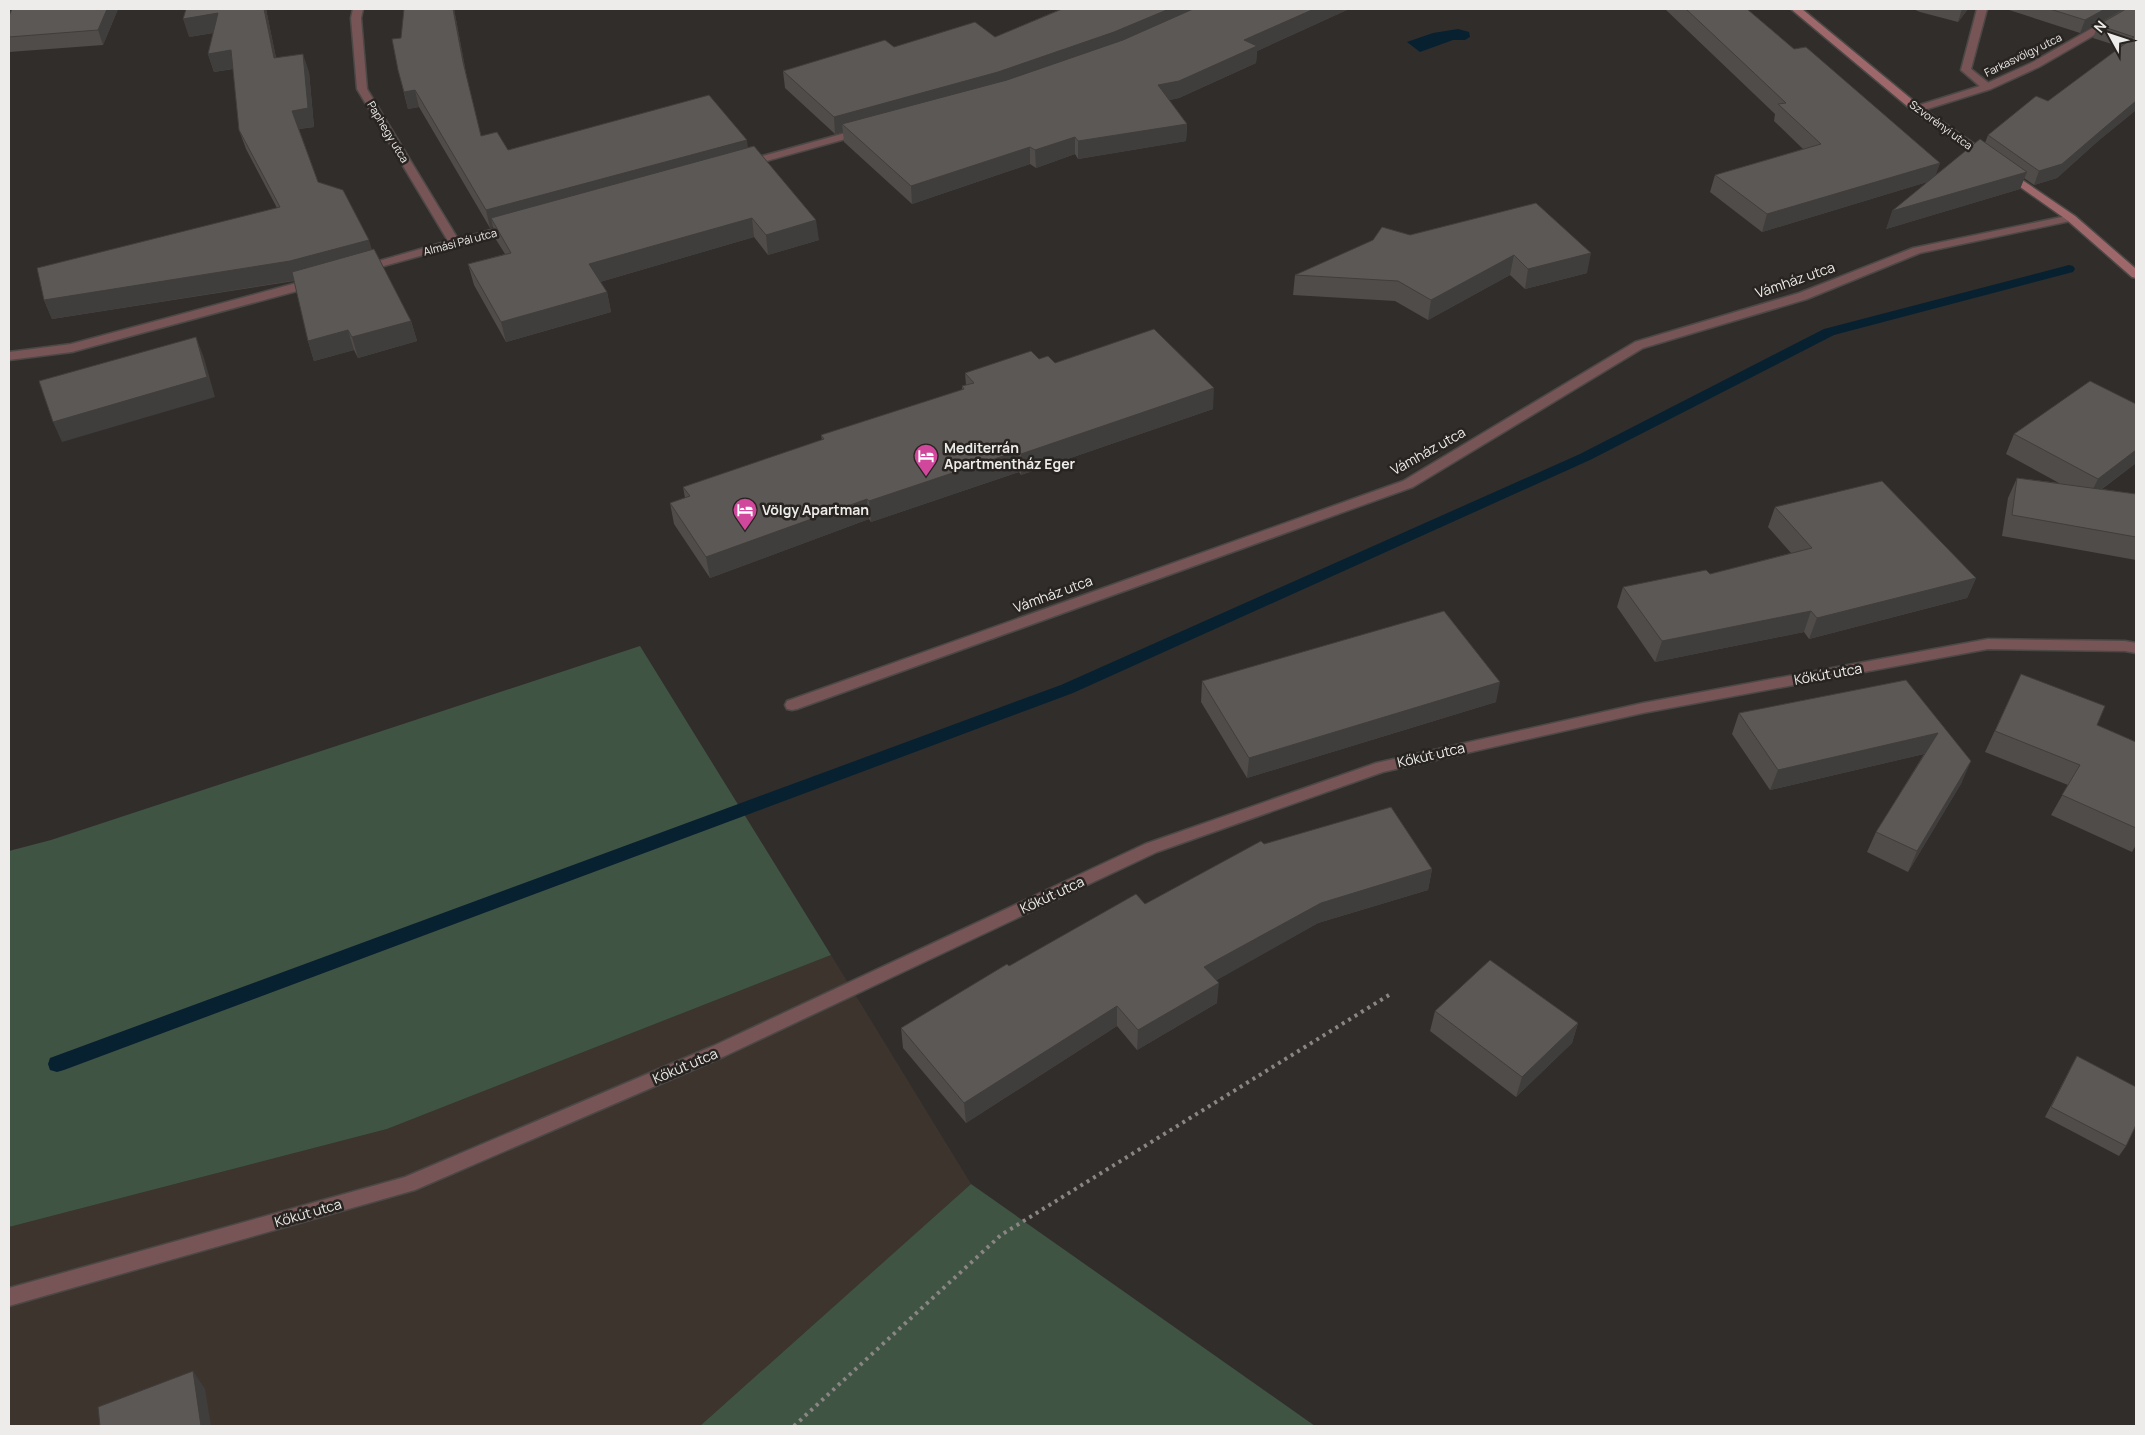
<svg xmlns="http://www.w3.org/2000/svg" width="2145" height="1435" viewBox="0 0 2145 1435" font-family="Manrope,sans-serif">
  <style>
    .built { fill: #3d342e }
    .green { fill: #405444 }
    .water { fill: #072131 }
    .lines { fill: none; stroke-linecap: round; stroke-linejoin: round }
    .stream { fill: #072131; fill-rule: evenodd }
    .service-casing { stroke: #4b4846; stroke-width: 3 }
    .minor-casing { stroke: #4b4846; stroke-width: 3 }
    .secondary-casing { stroke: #4b4846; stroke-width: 3 }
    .path { stroke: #898684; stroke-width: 4; stroke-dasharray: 3 4.5; stroke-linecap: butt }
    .service { fill: #775455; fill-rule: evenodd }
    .minor { fill: #775455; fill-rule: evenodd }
    .secondary { fill: #9e686b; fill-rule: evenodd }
    .wall { fill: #4f4c4a }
    .shaded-wall { fill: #403e3c }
    .building { fill: #5c5856; stroke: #403e3c }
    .labels { text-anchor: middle; stroke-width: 5; stroke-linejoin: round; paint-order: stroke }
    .far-street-label { font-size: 11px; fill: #eeecea; stroke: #272421 }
    .street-label { font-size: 14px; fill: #eeecea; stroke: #272421 }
    .poi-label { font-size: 14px; font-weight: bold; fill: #eeecea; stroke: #272421; text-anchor: start }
  </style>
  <rect width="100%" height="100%" fill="#312d2b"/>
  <polygon class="built" points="831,955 971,1184 700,1426 9,1426 9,1227 387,1129"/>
  <g class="green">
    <polygon points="640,646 831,955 387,1129 9,1227 9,851 51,840"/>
    <polygon points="971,1184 1315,1426 700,1426"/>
  </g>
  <polygon class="water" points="1458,29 1469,32 1470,37 1465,40 1453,40 1420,52 1407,42 1433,33"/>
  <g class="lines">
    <polygon class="stream" points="2069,265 2073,266 2075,269 2073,272 1834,335 1590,460 1073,693 64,1070 57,1072 50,1070 48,1064 50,1058 1061,685 1580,454 1824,329"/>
    <defs>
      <polygon id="service" points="1977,9 1987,9 1971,69 1991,85 1992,87 1987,90 1983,89 1961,70"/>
      <g id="minor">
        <polygon points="353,9 363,9 361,18 367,89 458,239 513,224 517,225 519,227 517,229 366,271 358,271 356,269 358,267 448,241 357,89 351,18"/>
        <polygon points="2126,9 2136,9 2136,11 2039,67 1991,89 1921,111 1917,112 1912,109 1913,107 1983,85 2031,63"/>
        <polygon points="863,128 868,131 867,133 745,167 740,164 741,162"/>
        <polygon points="2071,215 2077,218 2075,220 1920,253 1807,299 1643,348 1413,487 797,709 792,710 787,709 785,705 787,701 1403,481 1635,342 1799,293 1913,248"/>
        <polygon points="315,278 319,279 321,282 319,285 72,352 9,360 9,352 71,344"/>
        <polygon points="1988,639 2125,641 2136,643 2136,653 2125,651 1988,649 1643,713 1383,772 1157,852 725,1056 415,1190 9,1306 9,1288 405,1177 713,1046 1145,844 1376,763 1643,703"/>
      </g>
      <g id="secondary">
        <polygon points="1791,9 1802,9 1921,107 1990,155 1991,157 1990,159 1982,159 1913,111"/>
        <polygon points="2006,169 2075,216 2136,269 2136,278 2132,277 2067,220 2002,174 2000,172 2002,170"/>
      </g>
    </defs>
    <use href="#service" class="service-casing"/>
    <use href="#minor" class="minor-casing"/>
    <use href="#secondary" class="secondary-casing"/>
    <polyline class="path" points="794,1426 1001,1235 1389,995"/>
    <use href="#service" class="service"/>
    <use href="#minor" class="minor"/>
    <use href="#secondary" class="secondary"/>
  </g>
  <g class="wall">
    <polygon points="12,9 118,9 103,45 9,52 9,16"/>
    <polygon points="266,9 276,58 309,72 314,127 299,129 318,182 372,250 411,321 417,341 358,358 354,350 314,361 308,341 294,281 52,319 44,300 277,208 246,149 239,130 233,69 214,72 208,54 213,33 189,37"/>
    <polygon points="404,9 454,9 467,78 481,136 508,150 748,148 819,240 768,255 754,237 600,282 607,292 611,312 506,342 474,285 468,264 505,254 495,238 493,227 490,228 419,107 408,109 398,70"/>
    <polygon points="1060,9 1349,9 1257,51 1256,63 1179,98 1169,100 1187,124 1186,141 1078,159 1075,154 1036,168 1030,164 912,204 844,142 843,132 835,134 785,88 783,71 894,47 995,37 1061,9"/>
    <polygon points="1665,9 1747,9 1794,49 1940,163 1935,175 1985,143 1988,135 2048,101 2121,47 2093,38 2098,25 2136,9 2136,110 2098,141 2057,178 2034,185 2024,178 2020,189 1886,229 1927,182 1762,232 1710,192 1715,175 1803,149 1774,121 1775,114"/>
    <polygon points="1913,9 1968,9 1958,22 1920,12"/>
    <polygon points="2006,9 2123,9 2080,33"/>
    <polygon points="1536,203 1587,273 1525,289 1510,275 1428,320 1395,301 1293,295 1295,275 1410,235"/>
    <polygon points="1039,359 1213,409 1021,475 1019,472 871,522 869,519 710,578 674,524 670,503 685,498 683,487 822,440 821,435 962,390 962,386 966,385 965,373"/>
    <polygon points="2136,404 2136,463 2102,489 2136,494 2136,560 2002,536 2008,498 2017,478 2059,483 2006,454 2014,434"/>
    <polygon points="1775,507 1976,578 1967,598 1809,639 1804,632 1655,662 1617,607 1623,587 1710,574 1791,553 1768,527"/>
    <polygon points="2021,674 2097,725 2136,742 2136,845 2132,852 2051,815 2068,785 1985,752"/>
    <polygon points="1906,680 1962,782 1908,872 1867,852 1876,832 1924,754 1770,790 1732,734 1739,713"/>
    <polygon points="1202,681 1496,702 1247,778 1201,702"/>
    <polygon points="1264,844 1432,869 1428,890 1318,923 1216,980 1217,1003 1137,1050 1117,1026 966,1123 903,1048 901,1028 1009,966 1145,904"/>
    <polygon points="1435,1011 1578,1023 1572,1043 1516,1097 1430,1031"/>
    <polygon points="2077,1056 2126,1146 2119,1156 2045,1117 2071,1067"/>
  </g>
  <g class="shaded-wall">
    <polygon points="107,9 118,9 103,45 98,30"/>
    <polygon points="264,9 266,9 280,77 274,58"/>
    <polygon points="453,9 454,9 467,79 463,62"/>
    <polygon points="1169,9 1207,9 998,89 842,124 843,132 835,134 834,117"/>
    <polygon points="1314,9 1349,9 1257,51 1256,63 1179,98 1158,103 1158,85 1244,40"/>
    <polygon points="1962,9 1968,9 1958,22"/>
    <polygon points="2105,9 2123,9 2080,33 2085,20"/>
    <polygon points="218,13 224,31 189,37 183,19"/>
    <polygon points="231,50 237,68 214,72 208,54"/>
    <polygon points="303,54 309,72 314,127 298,129 292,111"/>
    <polygon points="415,90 419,107 408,109 404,92"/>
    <polygon points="2136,101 2136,110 2098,141 2057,178 2034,185 2039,171"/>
    <polygon points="1187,124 1186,141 1078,159 1078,141"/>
    <polygon points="1075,137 1075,154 1036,168 1035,150"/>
    <polygon points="747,140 749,157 491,218 493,227 490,228 486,210"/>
    <polygon points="1030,147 1030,164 912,204 911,186"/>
    <polygon points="1940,163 1934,180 1762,232 1767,214"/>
    <polygon points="2027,172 2020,189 1886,229 1892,211"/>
    <polygon points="752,218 754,237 593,284 589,264"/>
    <polygon points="816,220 819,240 768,255 766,235"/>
    <polygon points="369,240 375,259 297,280 52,319 44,300"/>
    <polygon points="1591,253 1587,273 1525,289 1528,269"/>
    <polygon points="1514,255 1510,275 1428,320 1431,300"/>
    <polygon points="607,292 611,312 506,342 501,322"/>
    <polygon points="411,321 417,341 358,358 352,337"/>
    <polygon points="348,330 354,350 314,361 308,341"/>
    <polygon points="196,337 204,358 215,397 62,442 53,422"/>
    <polygon points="1214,388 1213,409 1021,475 1021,454"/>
    <polygon points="2136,450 2136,463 2088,499 2098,479"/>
    <polygon points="1018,451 1019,472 871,522 869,501"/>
    <polygon points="867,499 869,519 710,578 706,557"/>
    <polygon points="1976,578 1967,598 1809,639 1817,618"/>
    <polygon points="1811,611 1804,632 1655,662 1662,641"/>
    <polygon points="1500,682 1496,702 1247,778 1249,758"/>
    <polygon points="1938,733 1928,753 1770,790 1778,770"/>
    <polygon points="1971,761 1962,782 1908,872 1917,851"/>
    <polygon points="1432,869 1428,890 1318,923 1203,988 1204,967 1321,903"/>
    <polygon points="1219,983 1217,1003 1137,1050 1138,1030"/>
    <polygon points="1117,1006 1117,1026 966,1123 964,1103"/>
    <polygon points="1578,1023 1572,1043 1516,1097 1522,1077"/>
    <polygon points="193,1371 205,1389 211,1426 201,1426"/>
  </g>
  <g class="building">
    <polygon points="12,9 107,9 98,30 9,37 9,16"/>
    <polygon points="186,9 264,9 274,58 303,54 308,108 292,111 318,182 343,190 369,240 290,261 44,300 37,268 280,207 239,130 231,50 208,54 218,13 183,19"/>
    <polygon points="404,9 453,9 463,62 481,136 497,132 508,150 709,95 747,140 486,210 415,90 404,92 398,70 392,39 401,38"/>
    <polygon points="1062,9 1169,9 1114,32 998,72 834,117 783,71 885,40 894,47 975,22 995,37"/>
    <polygon points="1193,9 1314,9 1244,40 1257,46 1179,81 1158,85 1187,124 1078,141 1075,137 1035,150 1030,147 911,186 842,124 1007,80 1123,40"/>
    <polygon points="1686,9 1747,9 1794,49 1806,47 1940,163 1767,214 1715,175 1821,144 1778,104 1786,103"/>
    <polygon points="2050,9 2105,9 2085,20"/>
    <polygon points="2126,9 2136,9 2136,101 2104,128 2062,164 2039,171 1988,135 2036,96 2048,101 2134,37 2098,25"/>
    <polygon points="1980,139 2027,172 1892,211"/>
    <polygon points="754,146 816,220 766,235 752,218 589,264 607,292 501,322 468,264 511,253 491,218"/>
    <polygon points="1536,203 1591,253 1528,269 1514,255 1431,300 1398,281 1295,275 1373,240 1382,227 1410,235"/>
    <polygon points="374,249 411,321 352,337 348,330 308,341 292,272"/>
    <polygon points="1154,329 1214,388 1021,454 1018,451 869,501 867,499 706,557 670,503 690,496 683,487 824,439 821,435 964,389 962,386 974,383 965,373 1031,351 1039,359 1048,356 1055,363"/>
    <polygon points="196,337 207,377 53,422 39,381"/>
    <polygon points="2090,381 2136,404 2136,450 2098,479 2014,434"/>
    <polygon points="2017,478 2136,494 2136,537 2012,515"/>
    <polygon points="1882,481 1976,578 1817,618 1811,611 1662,641 1623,587 1706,570 1710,574 1812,548 1775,507"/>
    <polygon points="1444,611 1500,682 1249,758 1202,681"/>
    <polygon points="2021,674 2105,706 2097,725 2136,742 2136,828 2062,795 2080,765 1995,731"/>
    <polygon points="1906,680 1971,761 1917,851 1876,832 1938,733 1778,770 1739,713"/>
    <polygon points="1391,807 1432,869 1321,903 1204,967 1219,983 1138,1030 1117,1006 964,1103 901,1028 1007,964 1009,966 1136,894 1145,904 1261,841 1264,844"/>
    <polygon points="1490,960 1578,1023 1522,1077 1435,1011"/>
    <polygon points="2077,1056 2136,1087 2136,1125 2126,1146 2051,1107"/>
    <polygon points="193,1371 201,1426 100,1426 98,1407"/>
  </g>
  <defs>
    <symbol id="hotel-pin" viewBox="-11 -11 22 30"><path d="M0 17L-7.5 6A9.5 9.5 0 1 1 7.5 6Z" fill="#d1479c" stroke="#272421"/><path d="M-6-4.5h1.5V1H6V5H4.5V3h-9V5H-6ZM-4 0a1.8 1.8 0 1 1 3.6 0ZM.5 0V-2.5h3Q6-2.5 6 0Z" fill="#fff"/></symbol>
  </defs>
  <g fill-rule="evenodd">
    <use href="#hotel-pin" x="912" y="442" width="28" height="38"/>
    <use href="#hotel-pin" x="731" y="496" width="28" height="38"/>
  </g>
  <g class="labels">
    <g class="far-street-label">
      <text transform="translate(2023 55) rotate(-26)" y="4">Farkasvölgy utca</text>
      <text transform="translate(1941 125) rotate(36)" y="4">Szvorényi utca</text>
      <text transform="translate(388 132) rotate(59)" y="4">Paphegy utca</text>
      <text transform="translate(460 242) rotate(-15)" y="4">Almási Pál utca</text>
    </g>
    <g class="street-label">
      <text transform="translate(1795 280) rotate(-19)" y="5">Vámház utca</text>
      <text transform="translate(1428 451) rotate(-29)" y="5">Vámház utca</text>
      <text transform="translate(1053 594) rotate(-20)" y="5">Vámház utca</text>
      <text transform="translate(1828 674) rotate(-10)" y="5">Kőkút utca</text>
      <text transform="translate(1431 755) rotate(-13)" y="5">Kőkút utca</text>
      <text transform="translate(1052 895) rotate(-25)" y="5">Kőkút utca</text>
      <text transform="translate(685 1066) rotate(-23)" y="5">Kőkút utca</text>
      <text transform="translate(308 1213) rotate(-16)" y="5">Kőkút utca</text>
    </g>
    <g class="poi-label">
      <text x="944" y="453">Mediterrán<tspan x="944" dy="16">Apartmentház Eger</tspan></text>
      <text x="762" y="515">Völgy Apartman</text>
    </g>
  </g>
  <rect width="2145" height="1435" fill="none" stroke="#eeecea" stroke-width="20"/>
  <g transform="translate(2110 35) rotate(310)" stroke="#272421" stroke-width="4" paint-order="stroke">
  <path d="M0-4L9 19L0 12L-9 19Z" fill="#eeecea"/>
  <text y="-8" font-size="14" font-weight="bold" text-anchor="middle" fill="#eeecea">N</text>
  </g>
</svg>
